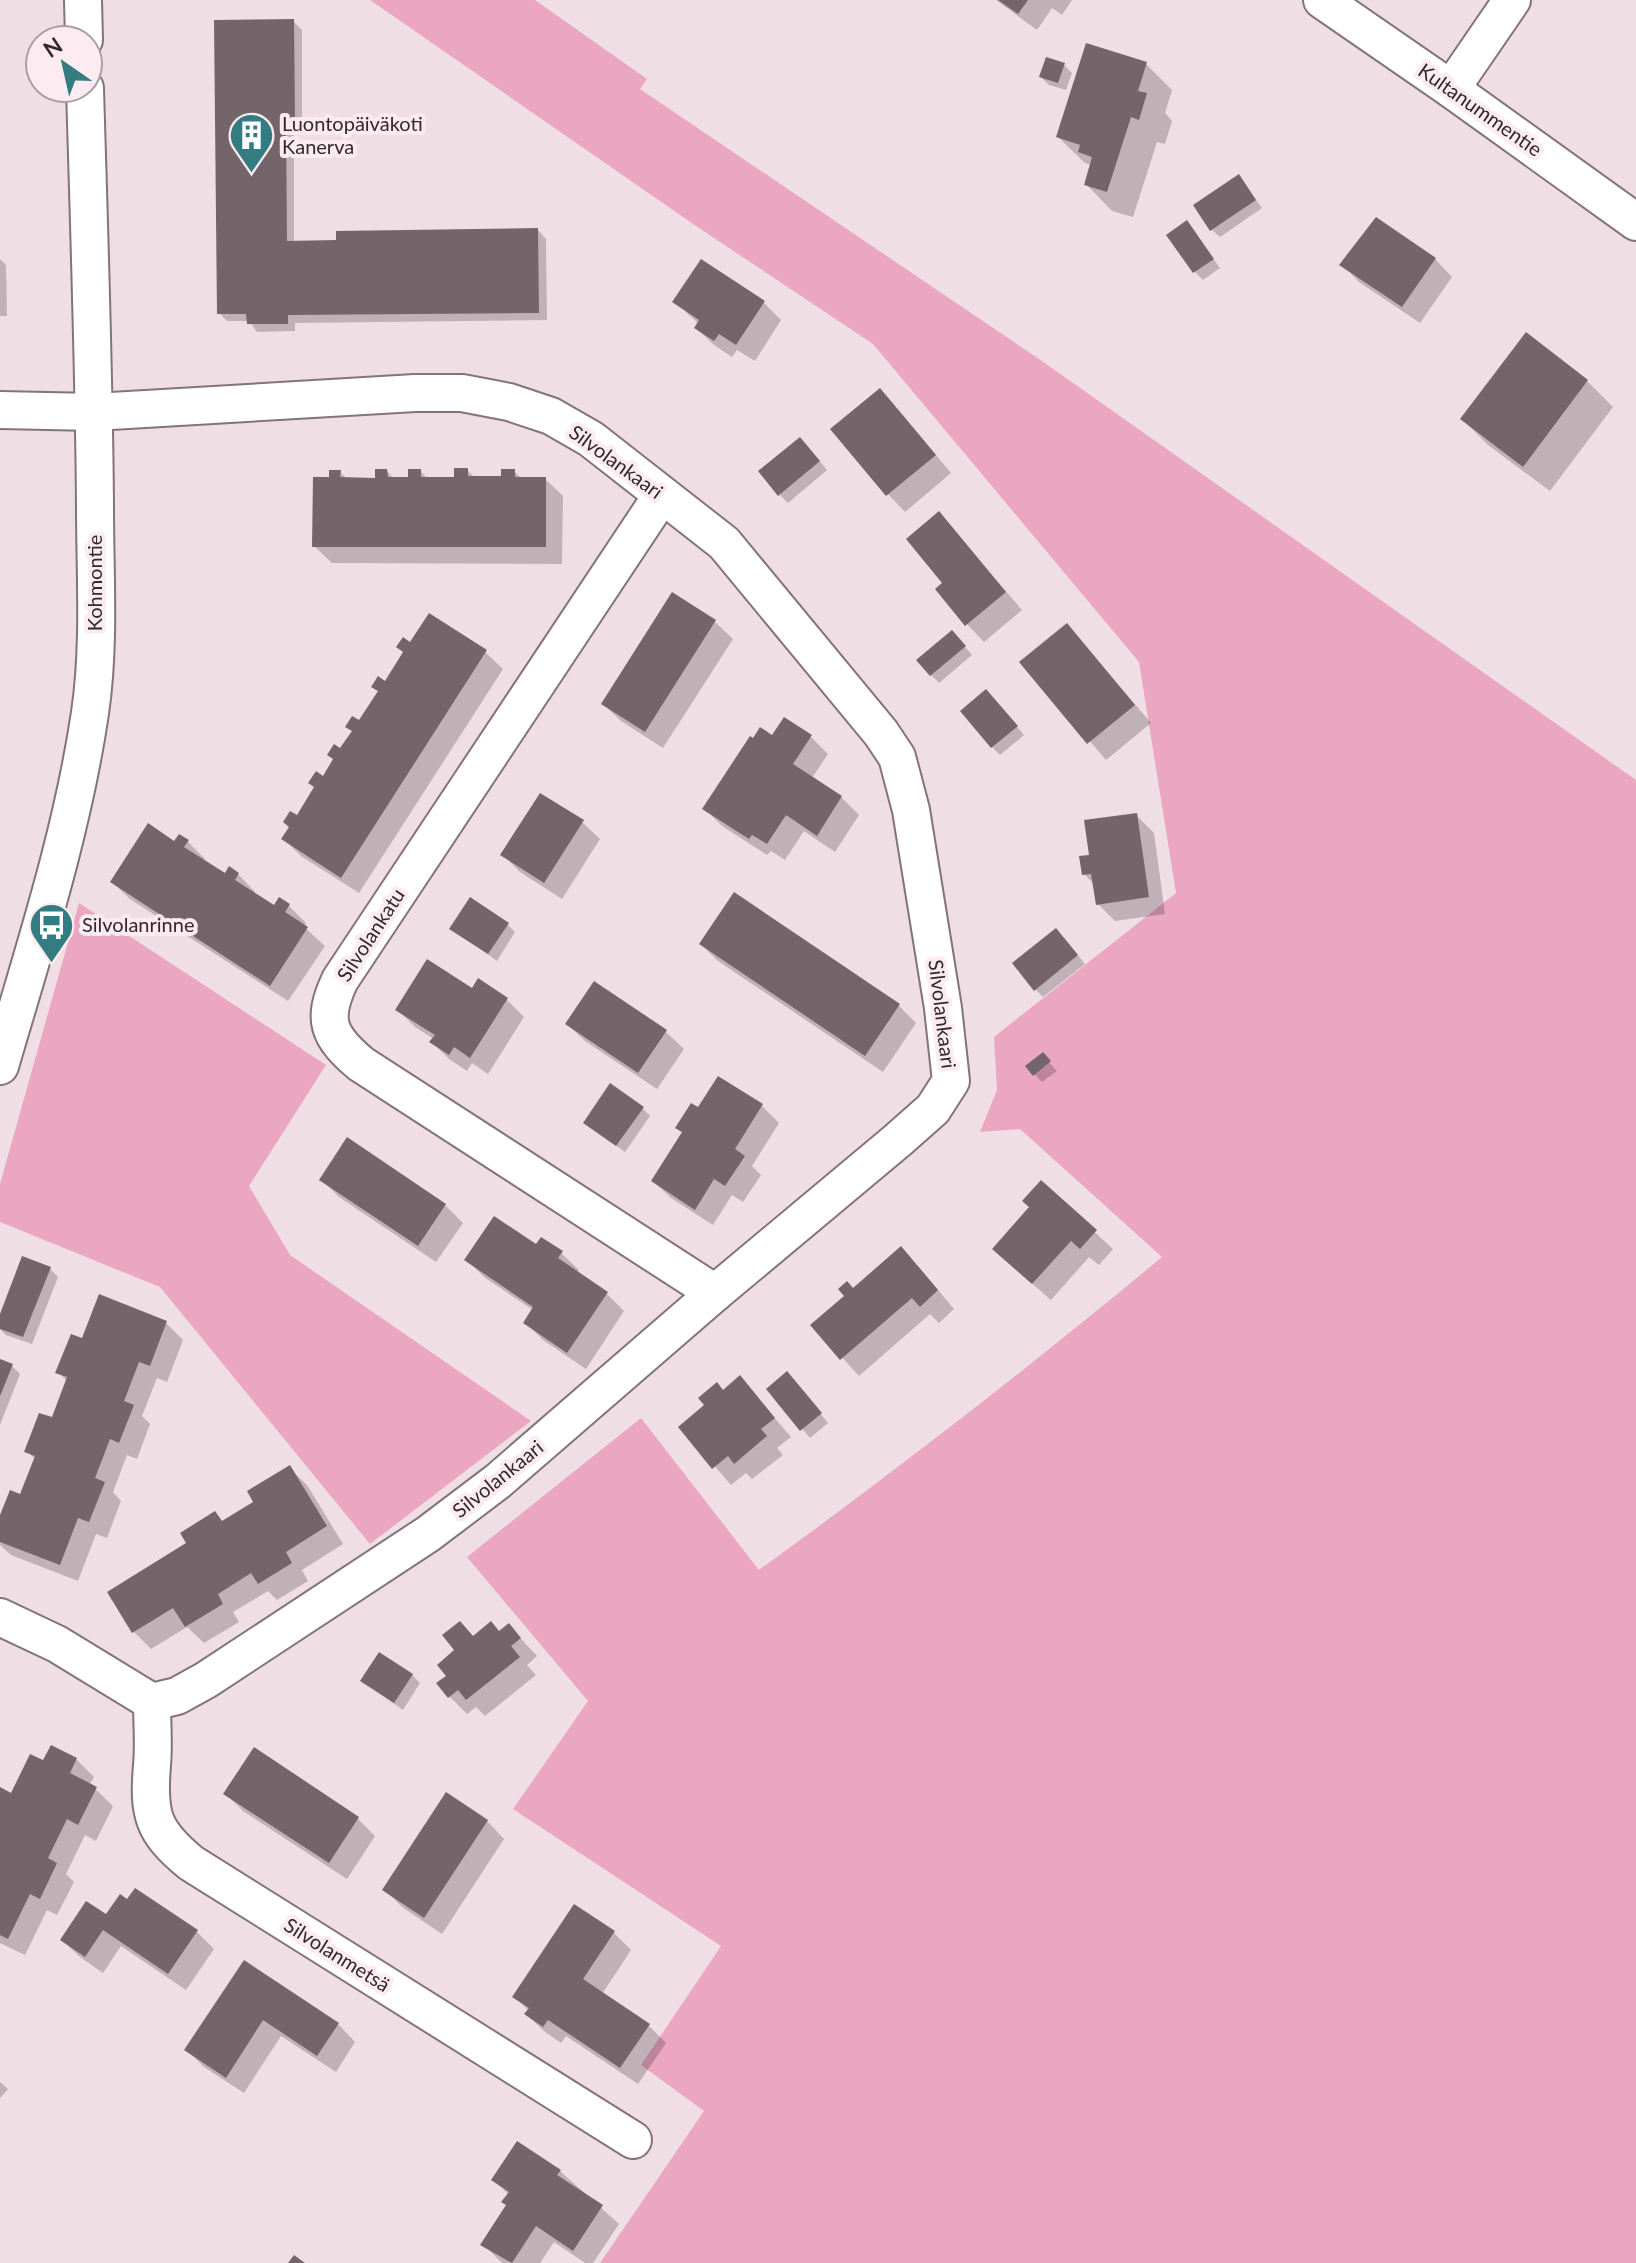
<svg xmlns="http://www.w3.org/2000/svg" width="1636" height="2263" viewBox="0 0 1636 2263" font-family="Lato,sans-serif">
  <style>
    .green { fill: #eba7c2 }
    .shadow { fill: #0003 }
    .building { fill: #74656b }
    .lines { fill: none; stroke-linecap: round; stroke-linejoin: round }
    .minor-casing { stroke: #83747a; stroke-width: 40 }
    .minor { stroke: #fff; stroke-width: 36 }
    .labels { text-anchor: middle; stroke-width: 8; stroke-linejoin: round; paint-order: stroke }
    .street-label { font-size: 20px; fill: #302a2c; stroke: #fcebf1 }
    .poi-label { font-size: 20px; fill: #302a2c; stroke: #fcebf1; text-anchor: start }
  </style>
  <rect width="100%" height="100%" fill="#efdee4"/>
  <g class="green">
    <path d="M370,0H535L647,79L640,89L1039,359L1636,780V2263H600L704,2111L641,2065L721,1946L513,1809L588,1701L467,1557L641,1418L759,1570C897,1470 1031,1366 1162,1257L1020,1129L980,1132L997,1090L994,1037L1176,893L1139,662L873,344L696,226Z"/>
    <polygon points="79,903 326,1065 249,1186 290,1255 531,1421 370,1544 160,1287 0,1222 0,1184"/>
  </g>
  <g class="shadow">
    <polygon points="996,0 1072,0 1062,15 1052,8 1037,30"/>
    <polygon points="293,21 302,30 302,128 294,129 294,243 538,230 546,239 547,320 295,323 295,331 257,332 249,321 227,321 219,313"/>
    <polygon points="1146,64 1172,90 1165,113 1172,121 1165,144 1157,142 1133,217 1112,211 1086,184 1092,165 1085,163 1058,137"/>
    <polygon points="1064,65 1072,73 1066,90 1049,85 1041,77"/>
    <polygon points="1239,177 1262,208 1220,237 1211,229"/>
    <polygon points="1187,223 1220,268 1203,280 1195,272"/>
    <polygon points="0,259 6,265 7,316 0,316"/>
    <polygon points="1435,259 1452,277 1420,323 1359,282 1342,264"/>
    <polygon points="701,262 764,303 781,320 755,361 737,350 732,357 714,345 696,328 699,324 675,302"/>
    <polygon points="1587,381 1613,407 1550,491 1488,445 1462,419"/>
    <polygon points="897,408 951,473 905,512 888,494"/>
    <polygon points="808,447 827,470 788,503 780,495"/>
    <polygon points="467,470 475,478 503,478 514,471 522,479 545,479 563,496 562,564 332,563 314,546 331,479 340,472 347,479 377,480 387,471 394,479 410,479 420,471 428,479 456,479"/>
    <polygon points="939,514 1022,610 984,642 967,624 945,583"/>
    <polygon points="673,595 715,622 733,639 663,748 621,721 603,704"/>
    <polygon points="1067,625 1151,723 1106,760 1022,662"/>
    <polygon points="960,641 972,655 939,683 931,675"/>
    <polygon points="411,645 485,652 503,669 359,893 301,856 284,839 379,692 373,687 386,683"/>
    <polygon points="994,699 1024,735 1000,755 992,747"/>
    <polygon points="810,736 828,754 812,778 841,797 859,815 835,852 804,831 785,860 771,851 767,855 722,826 705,809 754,741"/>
    <polygon points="1136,815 1154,833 1165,914 1115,921 1098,904 1095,885 1084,874 1092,856"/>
    <polygon points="582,822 600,839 562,899 520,872 503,855"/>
    <polygon points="188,842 205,859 203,862 225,876 238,874 255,892 254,894 275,907 289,906 306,923 304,927 325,946 288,1001 130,899 112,882 175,844"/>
    <polygon points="507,924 515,932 497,961 451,928"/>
    <polygon points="1064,938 1085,964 1043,997 1035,989"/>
    <polygon points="701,944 899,1006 916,1023 883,1072 718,961"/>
    <polygon points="594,984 666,1032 684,1049 657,1089 585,1041 567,1024"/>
    <polygon points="473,991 507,1000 524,1017 488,1074 472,1063 467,1071 449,1059 432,1042 434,1039 415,1027 397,1009"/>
    <polygon points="1042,1055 1057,1071 1042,1082 1034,1074"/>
    <polygon points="719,1079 762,1106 779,1123 752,1166 761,1175 743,1202 732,1195 713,1225 671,1198 653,1181 684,1134 677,1128 699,1110"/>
    <polygon points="642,1108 650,1116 625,1152 585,1123"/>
    <polygon points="348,1140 445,1205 463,1223 436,1262 339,1197 321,1179"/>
    <polygon points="1041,1183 1113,1249 1099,1265 1089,1257 1051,1300 1012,1266"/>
    <polygon points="536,1247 561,1253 579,1270 577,1273 607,1294 624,1311 586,1369 543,1340 525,1322 533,1310 484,1277 467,1260"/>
    <polygon points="918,1266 954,1309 939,1323 930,1314 859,1376 813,1325 853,1290"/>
    <polygon points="50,1269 58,1277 32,1344 6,1335 0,1329 0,1319"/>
    <polygon points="166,1323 183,1340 167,1382 157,1378 142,1416 150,1424 137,1459 127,1455 113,1492 121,1501 107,1538 96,1534 78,1581 11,1555 0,1545 0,1521 21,1497 36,1460 27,1451 53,1420 68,1382 58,1372 83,1341"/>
    <polygon points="0,1361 12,1366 20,1374 0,1425"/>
    <polygon points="740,1378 791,1437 777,1448 783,1455 752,1479 746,1473 731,1485 681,1427"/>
    <polygon points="795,1382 828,1423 810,1438 769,1389"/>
    <polygon points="289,1468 307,1485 343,1544 302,1570 308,1581 277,1600 268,1591 233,1612 239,1622 204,1643 187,1627 151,1649 134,1632 189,1544 215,1514 223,1522 256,1502"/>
    <polygon points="509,1626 537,1656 527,1665 536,1675 485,1716 476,1707 467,1714 449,1696 449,1676 474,1637 500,1633"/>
    <polygon points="412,1675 420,1683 403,1710 362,1681"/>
    <polygon points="76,1759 94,1777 90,1784 113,1806 96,1841 85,1835 66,1874 74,1882 57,1915 47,1910 25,1955 0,1943 0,1793 12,1796 44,1763"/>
    <polygon points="226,1794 358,1819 375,1836 347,1879 243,1811"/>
    <polygon points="487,1821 504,1839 442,1934 402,1907 385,1890"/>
    <polygon points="574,1906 614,1933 631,1950 602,1994 648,2025 666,2043 638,2084 566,2036 561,2043 544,2031 526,2014 529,2011 515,1997"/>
    <polygon points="107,1917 197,1932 214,1949 186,1990 121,1946 103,1973 80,1957 62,1940"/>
    <polygon points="244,1963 338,2024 355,2042 336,2072 281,2036 244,2093 204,2067 187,2050"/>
    <polygon points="0,2082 8,2089 0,2098"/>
    <polygon points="560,2171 619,2224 593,2263 585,2263 554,2242 540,2263 502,2263 483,2244 508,2206 509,2195 494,2180"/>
  </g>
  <g class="building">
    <polygon points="998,0 1028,0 1018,14"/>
    <polygon points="294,19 295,120 286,121 287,241 336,240 336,231 538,228 539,313 288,315 288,324 247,324 246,314 217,314 214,20"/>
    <polygon points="1086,43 1147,62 1138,91 1147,93 1139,120 1131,117 1107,192 1084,185 1092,157 1078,152 1080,145 1056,137"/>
    <polygon points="1046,57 1065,63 1058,83 1039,77"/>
    <polygon points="1239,174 1256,200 1210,231 1193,205"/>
    <polygon points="1376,217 1436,258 1402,307 1339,265"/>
    <polygon points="1187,220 1214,259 1193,273 1166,235"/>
    <polygon points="701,259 765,301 736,345 719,334 714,341 694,328 699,320 672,302"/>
    <polygon points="1526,332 1588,380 1523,467 1460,419"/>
    <polygon points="880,388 936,455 886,496 830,429"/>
    <polygon points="800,437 820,461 778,496 758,471"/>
    <polygon points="454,468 468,468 468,476 501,476 501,469 515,469 515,477 546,477 546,547 312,547 313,477 329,477 329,470 341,470 340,477 375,478 375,469 387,469 388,477 408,477 408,469 421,469 421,477 454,477"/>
    <polygon points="939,511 1006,592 965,626 935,589 942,583 906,539"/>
    <polygon points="672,592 716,620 645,732 601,704"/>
    <polygon points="429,613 487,650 341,878 281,839 289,827 283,822 290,811 297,815 314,787 308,783 316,771 323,776 333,759 327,755 334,744 340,748 352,731 345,727 352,716 359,720 378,691 371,687 378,676 385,681 403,652 396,647 403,637 410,642"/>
    <polygon points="1067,623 1135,705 1087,744 1019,662"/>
    <polygon points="952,630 966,646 930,676 916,660"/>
    <polygon points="986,689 1018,726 991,748 960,711"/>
    <polygon points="784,717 812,735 793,764 842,796 817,836 786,815 767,844 752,835 749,839 702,809 750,736 753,738 760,727 772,735"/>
    <polygon points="540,793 584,820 544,883 500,855"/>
    <polygon points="1137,813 1149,897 1096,905 1091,874 1082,875 1079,856 1089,855 1084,820"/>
    <polygon points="148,823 174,841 179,834 189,840 184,847 225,873 229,866 239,873 235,880 274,905 279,897 290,904 285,912 308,927 270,986 110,882"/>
    <polygon points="734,892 900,1004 865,1056 699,944"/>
    <polygon points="470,897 509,923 488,954 449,929"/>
    <polygon points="1056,928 1078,955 1034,991 1012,963"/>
    <polygon points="427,959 472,988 478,978 508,998 470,1058 454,1047 449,1055 429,1042 435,1035 395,1010"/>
    <polygon points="594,981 667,1030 638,1073 565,1024"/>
    <polygon points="1043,1052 1051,1061 1033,1076 1025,1066"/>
    <polygon points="718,1076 763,1104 735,1149 745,1156 725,1186 714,1179 695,1210 651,1181 682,1132 675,1128 691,1103 698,1107"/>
    <polygon points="610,1083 644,1107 616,1146 583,1123"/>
    <polygon points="347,1137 446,1204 418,1246 319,1180"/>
    <polygon points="1041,1180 1097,1230 1080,1249 1071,1241 1032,1284 992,1249 1029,1207 1022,1201"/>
    <polygon points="494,1216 536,1244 541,1237 563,1251 558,1258 608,1292 567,1353 523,1323 533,1307 464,1260"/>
    <polygon points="901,1246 938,1290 920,1307 912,1298 840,1360 810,1325 844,1296 838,1289 847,1281 853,1288"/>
    <polygon points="22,1256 51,1267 23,1337 0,1329 0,1314"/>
    <polygon points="99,1294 167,1321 150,1366 139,1362 124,1401 134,1405 119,1443 110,1439 95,1478 105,1482 89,1522 78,1518 60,1565 0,1542 0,1515 10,1490 20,1494 35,1456 24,1452 39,1413 52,1417 67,1377 55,1373 71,1334 82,1338"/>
    <polygon points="0,1359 13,1364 0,1396"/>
    <polygon points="787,1371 822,1413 800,1431 766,1389"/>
    <polygon points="740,1375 775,1418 761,1429 767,1436 734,1464 728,1456 712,1469 678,1427 704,1405 698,1398 717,1382 723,1390"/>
    <polygon points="290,1465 327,1526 286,1552 292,1563 258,1584 251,1573 218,1594 223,1604 185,1627 173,1608 132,1633 107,1592 186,1543 180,1533 215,1511 222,1521 253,1502 247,1491"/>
    <polygon points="460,1621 473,1636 491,1621 499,1631 509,1623 521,1638 511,1646 520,1657 466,1700 458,1690 448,1698 436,1683 446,1676 437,1665 454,1650 442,1635"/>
    <polygon points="379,1652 413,1674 394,1703 360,1681"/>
    <polygon points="51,1745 77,1758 70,1773 97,1787 78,1825 67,1819 48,1858 57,1863 40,1899 30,1894 8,1939 0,1935 0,1787 11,1793 30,1754 43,1760"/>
    <polygon points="254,1747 359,1817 329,1863 223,1794"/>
    <polygon points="446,1792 488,1820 424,1918 382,1890"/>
    <polygon points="135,1888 198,1930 168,1974 103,1930 85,1957 60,1940 86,1901 106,1914 120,1894 127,1899"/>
    <polygon points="574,1904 615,1931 583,1979 650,2024 620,2068 548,2020 543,2027 524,2014 529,2008 512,1997"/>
    <polygon points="244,1960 339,2023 317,2056 263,2020 226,2078 184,2050"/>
    <polygon points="517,2141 561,2170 557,2175 603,2205 573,2251 536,2226 512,2263 480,2245 506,2205 501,2202 509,2192 491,2180"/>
    <polygon points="294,2255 305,2263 288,2263"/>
  </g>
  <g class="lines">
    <defs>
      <g id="minor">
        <polyline points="83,0 84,40"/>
        <polyline points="1322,0 1451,89 1636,222"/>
        <polyline points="1451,89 1512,0"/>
        <polyline points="0,410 94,412 415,393 462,393 509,402 551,416 591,439 724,543 881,733 897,757 911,810 943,1008 951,1081 933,1109 898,1140 715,1293 498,1481 428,1534 206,1680 177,1696 152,1702 57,1644 0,1617"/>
        <path d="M662,495L340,980C321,1020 328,1036 361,1064L715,1293"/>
        <path d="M0,1066C34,949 72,834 90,713C100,645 95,575 95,507C94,367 89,228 85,88"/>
        <path d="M152,1702C152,1723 154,1744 152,1765C148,1814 152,1831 191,1863L633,2140"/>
      </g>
    </defs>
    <use href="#minor" class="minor-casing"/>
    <use href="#minor" class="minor"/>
  </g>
  <defs>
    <symbol id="building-pin" viewBox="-11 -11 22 30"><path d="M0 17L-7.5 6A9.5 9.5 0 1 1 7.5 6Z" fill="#337c82" stroke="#fcebf1"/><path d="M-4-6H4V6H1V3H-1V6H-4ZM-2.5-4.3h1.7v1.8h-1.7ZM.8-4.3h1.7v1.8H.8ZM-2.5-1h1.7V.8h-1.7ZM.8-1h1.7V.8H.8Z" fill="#fff"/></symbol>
    <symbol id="bus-pin" viewBox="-11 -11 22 30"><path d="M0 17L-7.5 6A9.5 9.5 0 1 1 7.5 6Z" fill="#337c82" stroke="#fcebf1"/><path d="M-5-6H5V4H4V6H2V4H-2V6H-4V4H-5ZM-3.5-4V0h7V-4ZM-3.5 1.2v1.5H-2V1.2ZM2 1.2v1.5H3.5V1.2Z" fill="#fff"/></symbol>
  </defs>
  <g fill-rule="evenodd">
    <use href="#building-pin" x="226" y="110" width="51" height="69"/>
    <use href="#bus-pin" x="26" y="900" width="51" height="69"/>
  </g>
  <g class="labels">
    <g class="street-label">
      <text transform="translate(1480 110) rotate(35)" y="7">Kultanummentie</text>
      <text transform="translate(616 462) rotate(36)" y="7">Silvolankaari</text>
      <text transform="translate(95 583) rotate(-90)" y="7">Kohmontie</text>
      <text transform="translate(371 935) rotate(-57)" y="7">Silvolankatu</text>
      <text transform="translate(942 1014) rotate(83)" y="7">Silvolankaari</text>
      <text transform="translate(498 1479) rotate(-39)" y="7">Silvolankaari</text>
      <text transform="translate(337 1955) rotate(32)" y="7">Silvolanmetsä</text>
    </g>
    <g class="poi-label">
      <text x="282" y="131">Luontopäiväkoti<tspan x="282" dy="23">Kanerva</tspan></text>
      <text x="82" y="932">Silvolanrinne</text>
    </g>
  </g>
  <g transform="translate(64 64) rotate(326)"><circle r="38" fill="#fcebf1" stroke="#aa9ea2" stroke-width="2"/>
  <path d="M0-6L14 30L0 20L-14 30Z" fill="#337c82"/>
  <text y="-12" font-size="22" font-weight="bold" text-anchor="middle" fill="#302a2c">N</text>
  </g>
</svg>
